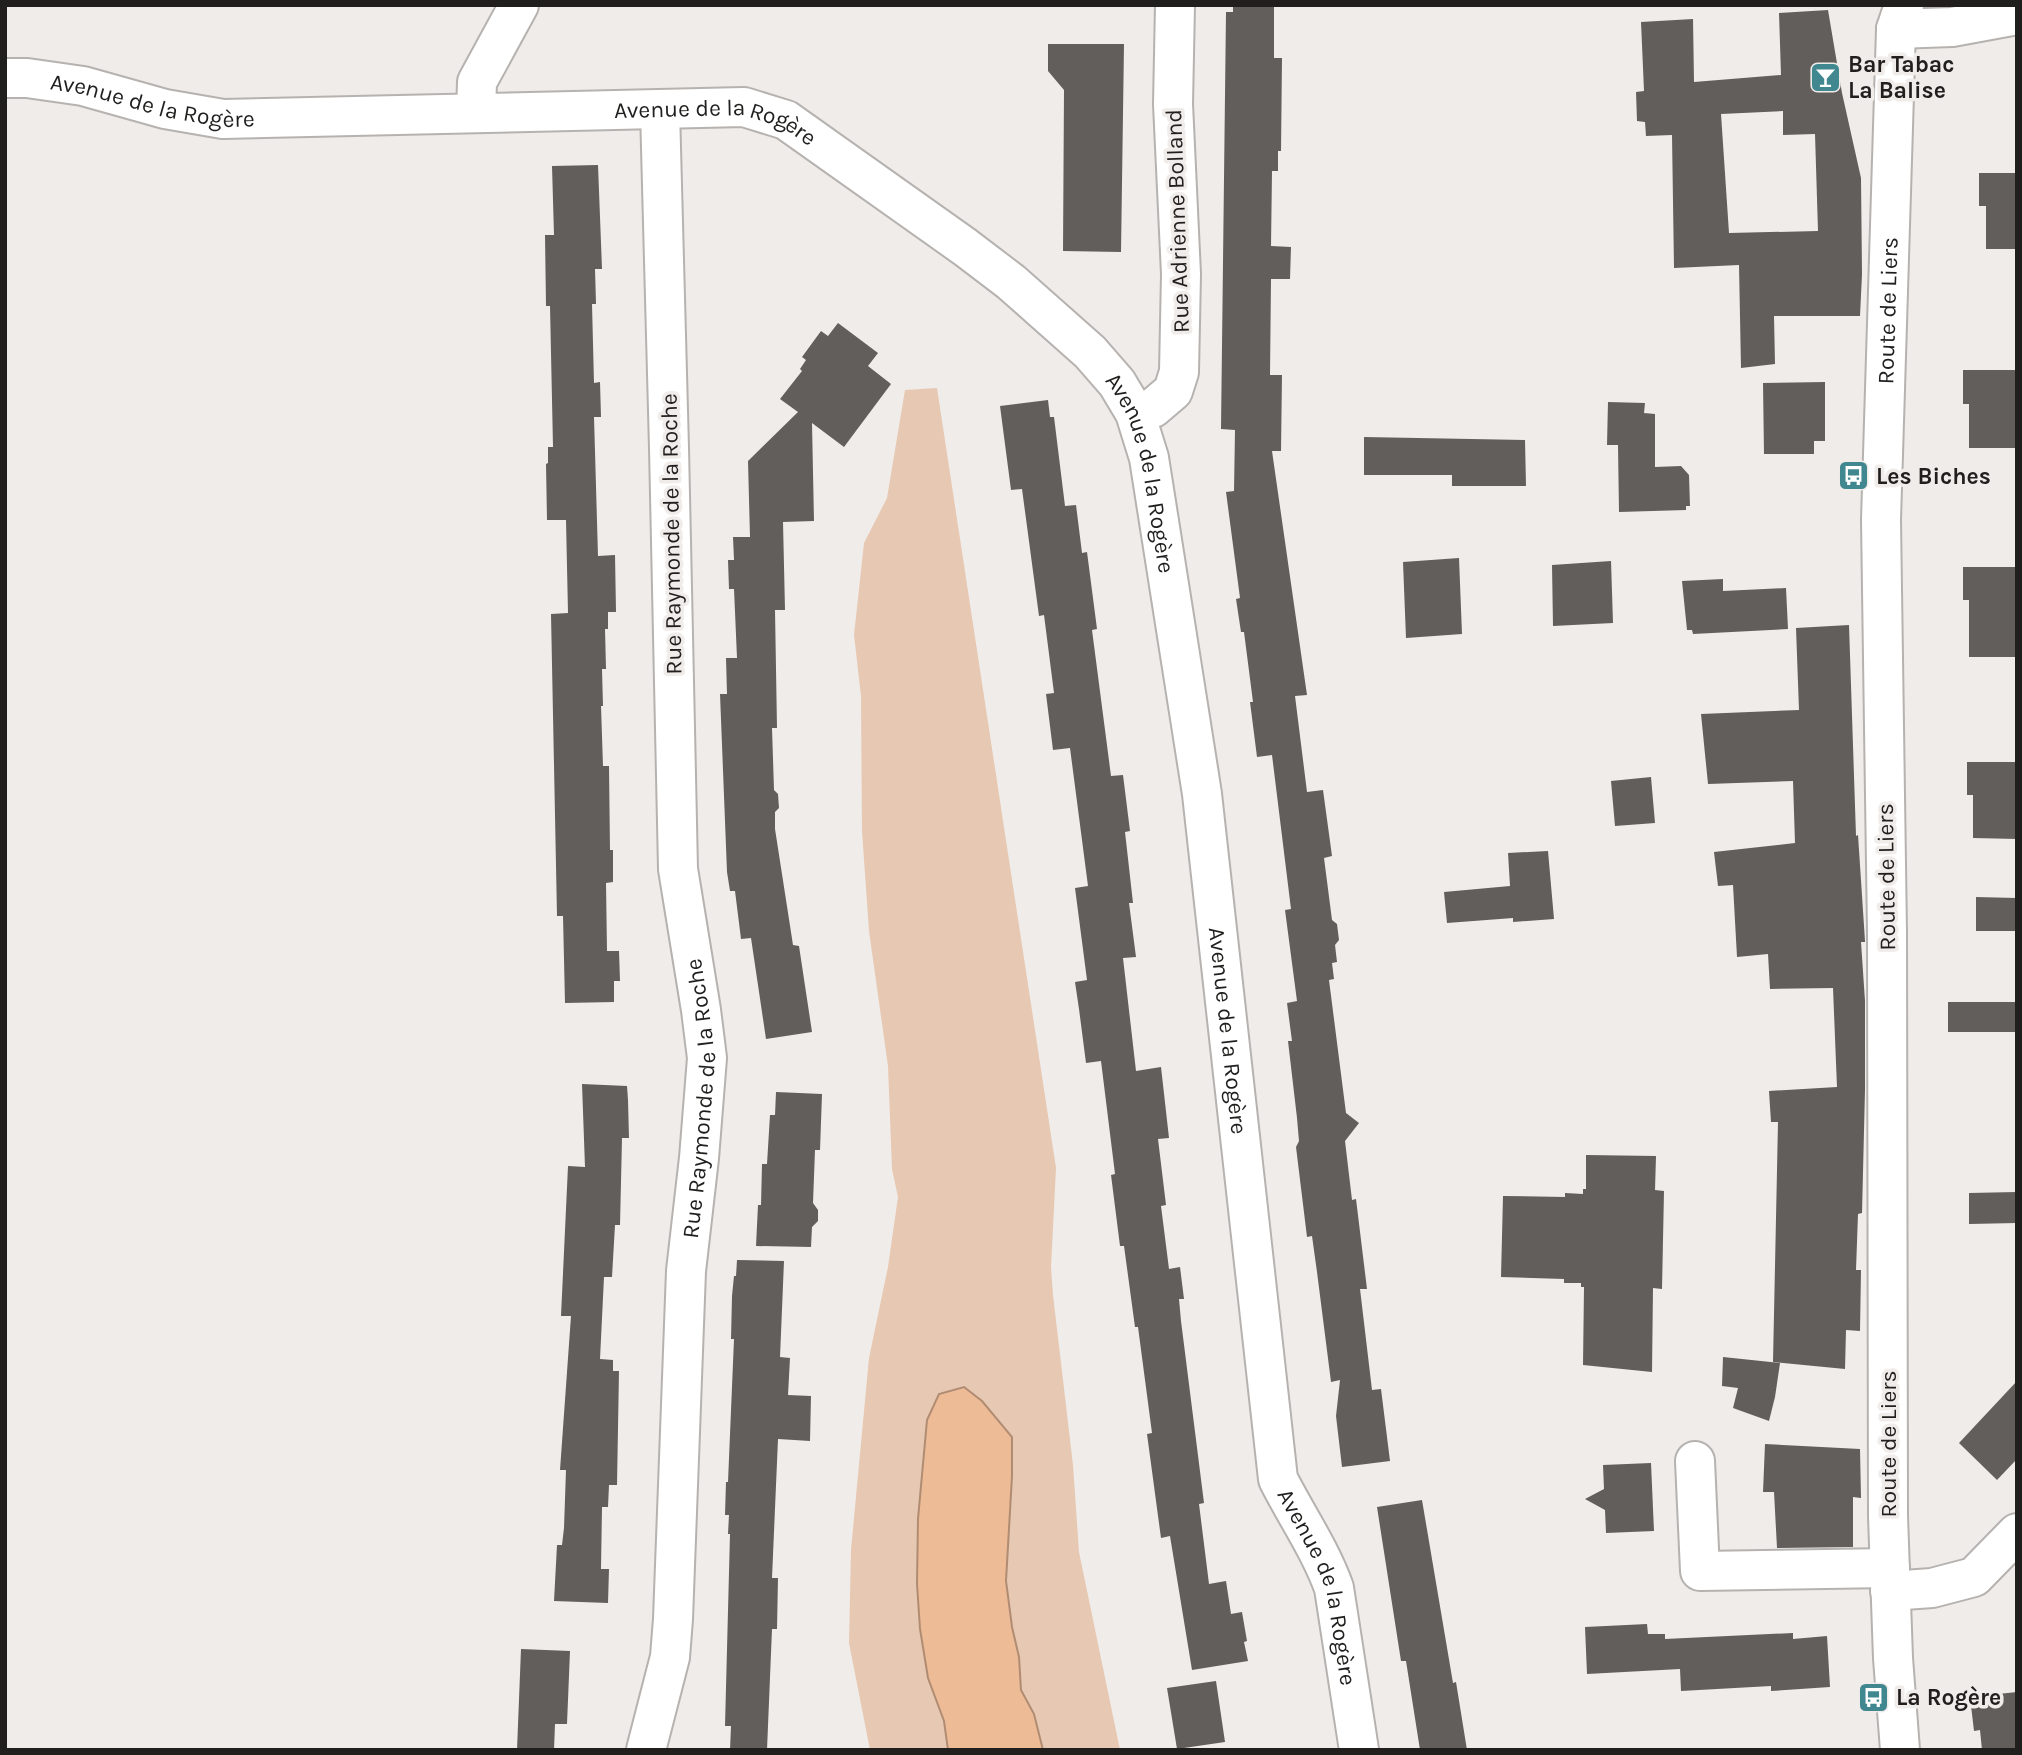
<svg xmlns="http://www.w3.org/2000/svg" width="2022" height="1755" viewBox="0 0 2022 1755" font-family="Karla,sans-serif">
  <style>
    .green { fill: #e7c8b2 }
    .water { fill: #eebb97; stroke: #b08c73; stroke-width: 2 }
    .building { fill: #625e5c; fill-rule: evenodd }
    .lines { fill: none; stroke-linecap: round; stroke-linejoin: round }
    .minor-casing { stroke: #b6b2af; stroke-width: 42 }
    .minor { stroke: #fff; stroke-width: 38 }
    .labels { text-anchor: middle; stroke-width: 7; stroke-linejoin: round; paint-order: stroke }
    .poi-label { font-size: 23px; font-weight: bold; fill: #201f1e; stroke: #f0ece9; text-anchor: start }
    .street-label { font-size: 23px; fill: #201f1e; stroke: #f0ece9 }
  </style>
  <rect width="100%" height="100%" fill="#f0ece9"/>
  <polygon class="green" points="937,388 1056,1168 1051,1267 1053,1295 1073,1465 1079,1552 1120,1750 870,1750 849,1643 851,1550 869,1358 888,1267 898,1197 892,1169 888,1066 869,931 862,831 861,696 854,635 864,543 887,498 905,390"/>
  <polygon class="water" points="964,1387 982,1401 1012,1437 1012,1476 1006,1581 1012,1627 1019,1657 1021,1690 1034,1714 1043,1750 948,1750 944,1721 928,1678 920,1629 917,1584 918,1519 927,1420 939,1394"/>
  <g class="building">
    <polygon points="1233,5 1274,5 1274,58 1282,58 1281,151 1278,151 1278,171 1272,171 1271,246 1291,247 1290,279 1271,279 1270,375 1282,375 1281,451 1272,451 1307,695 1295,696 1307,792 1323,790 1332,856 1324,858 1332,920 1337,924 1339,940 1335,945 1337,962 1332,963 1334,979 1329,980 1346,1113 1359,1123 1345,1141 1352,1200 1356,1199 1367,1289 1360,1289 1372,1390 1381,1389 1390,1461 1342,1467 1336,1416 1340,1380 1331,1382 1317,1272 1312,1236 1307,1237 1296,1147 1299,1141 1297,1118 1288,1041 1292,1041 1287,1003 1297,1001 1285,910 1291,909 1272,755 1257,757 1250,702 1253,702 1244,632 1241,632 1236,599 1240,598 1226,492 1234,491 1235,430 1221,429 1226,12 1233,12"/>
    <path d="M1828,10L1842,93L1861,178L1862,274L1860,316H1774L1775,364L1741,368L1739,265L1674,268L1672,135L1646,136L1645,122L1637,121L1636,92L1644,91L1641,22L1693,19L1694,82L1781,75L1779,13ZM1783,111V135L1815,134L1818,231L1729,233L1721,114Z"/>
    <polygon points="1048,44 1124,44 1121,252 1063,251 1064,90 1048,71"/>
    <polygon points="598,165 602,269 595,269 596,304 592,304 594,383 600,382 601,417 594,417 598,556 615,555 616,612 608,612 608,629 605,629 606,669 602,669 603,706 601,706 603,766 609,766 610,850 613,850 613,882 606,883 607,951 619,951 620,981 614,981 614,1002 565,1003 563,916 557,916 551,614 568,613 566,520 547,520 546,464 548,463 548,447 553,447 550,306 546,306 545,235 554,235 552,166"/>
    <polygon points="1979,173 2017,173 2017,249 1986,249 1986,206 1979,206"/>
    <polygon points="838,323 878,353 868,366 891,384 844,447 812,423 814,521 783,522 785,610 775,610 777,728 772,728 774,790 778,794 779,808 775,812 775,829 793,945 799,946 812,1032 766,1039 751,938 741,939 735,891 730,891 727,872 720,694 727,694 726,658 737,658 734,589 729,589 728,560 734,560 733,537 750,537 748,461 798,412 780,399 802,371 800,369 806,360 802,357 821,331 828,336"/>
    <polygon points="1963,370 2017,370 2017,448 1969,448 1969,404 1963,404"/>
    <polygon points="1825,382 1825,441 1814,441 1814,454 1764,454 1763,383"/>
    <polygon points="1048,400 1050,417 1054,417 1065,506 1076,505 1082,553 1087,552 1097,629 1092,630 1111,776 1123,775 1130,831 1125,832 1133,903 1129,903 1136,957 1123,958 1136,1071 1161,1067 1169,1138 1158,1139 1166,1205 1161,1206 1169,1269 1180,1267 1184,1299 1179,1299 1181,1321 1204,1503 1199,1504 1209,1584 1226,1581 1231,1614 1242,1612 1247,1641 1244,1642 1248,1661 1192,1670 1170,1536 1161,1538 1147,1434 1152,1433 1138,1327 1135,1327 1124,1246 1120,1246 1111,1175 1115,1174 1101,1061 1086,1063 1079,1009 1075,982 1087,980 1075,888 1088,886 1070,748 1053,750 1046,694 1054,693 1044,615 1039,616 1022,489 1011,490 1000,406"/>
    <polygon points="1608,402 1645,403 1644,413 1655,414 1655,467 1681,466 1689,475 1690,506 1686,506 1686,510 1619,512 1618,445 1607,445"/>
    <polygon points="1364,437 1525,440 1526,486 1452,486 1452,475 1364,475"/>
    <polygon points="1459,558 1462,634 1406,638 1403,562"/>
    <polygon points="1611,561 1613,623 1553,626 1552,565"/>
    <polygon points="1963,567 2017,567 2017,657 1969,657 1969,600 1963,600"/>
    <polygon points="1723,579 1723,591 1786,588 1788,629 1693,634 1692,630 1687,630 1682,581"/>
    <polygon points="1849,625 1856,836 1858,835 1865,941 1865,942 1861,942 1865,1001 1865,1090 1862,1213 1858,1214 1856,1270 1861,1270 1860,1331 1846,1330 1845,1369 1773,1362 1778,1122 1771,1122 1769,1091 1837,1087 1833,988 1770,989 1768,954 1737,957 1733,885 1718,886 1714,852 1795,843 1793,781 1708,784 1701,714 1799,710 1796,628"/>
    <polygon points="1967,762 2017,762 2017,839 1973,838 1973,795 1967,795"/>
    <polygon points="1651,777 1655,823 1615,826 1611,781"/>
    <polygon points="1548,851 1554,919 1513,922 1513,918 1447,923 1444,892 1510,886 1508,853"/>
    <polygon points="1976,897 2017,898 2017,931 1976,931"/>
    <rect x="1948" y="1002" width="69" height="30"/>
    <polygon points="582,1084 627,1086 628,1100 629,1138 622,1138 620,1225 615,1225 612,1277 604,1277 600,1359 613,1360 613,1371 619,1371 617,1485 609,1485 608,1507 602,1507 601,1569 609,1569 608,1603 554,1601 557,1545 562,1545 564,1528 566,1470 560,1470 571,1316 561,1316 568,1166 585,1167"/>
    <polygon points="776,1092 822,1094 820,1150 815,1150 813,1203 818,1210 818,1221 812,1227 811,1247 756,1246 758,1205 761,1205 762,1164 767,1164 770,1115 775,1115"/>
    <polygon points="1586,1155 1656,1156 1655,1190 1664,1191 1662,1289 1653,1288 1652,1372 1583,1365 1584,1287 1581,1287 1581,1283 1564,1283 1564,1279 1501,1277 1503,1196 1565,1197 1565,1193 1583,1194 1583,1189 1586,1189"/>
    <polygon points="2017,1192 2017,1223 1969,1224 1969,1193"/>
    <polygon points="737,1260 784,1261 780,1357 790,1358 788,1395 811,1396 810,1441 778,1439 772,1578 778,1578 777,1629 772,1629 767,1750 730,1750 731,1726 725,1726 730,1534 728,1534 729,1515 725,1515 726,1482 728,1482 734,1339 731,1339 732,1296 734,1276 736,1276"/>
    <polygon points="1723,1357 1780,1363 1775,1397 1769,1421 1733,1408 1738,1388 1722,1386"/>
    <polygon points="2017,1381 2017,1459 1997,1480 1959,1443"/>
    <polygon points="1765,1444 1860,1449 1861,1498 1853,1497 1853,1547 1777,1548 1774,1492 1763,1492"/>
    <polygon points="1651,1463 1654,1531 1606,1533 1605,1510 1585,1499 1604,1489 1603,1465"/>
    <polygon points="1422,1500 1453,1683 1456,1682 1467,1750 1420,1750 1406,1661 1401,1661 1377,1507"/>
    <polygon points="1647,1624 1648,1634 1665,1634 1665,1639 1793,1633 1793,1639 1827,1636 1830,1687 1771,1691 1771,1686 1681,1691 1680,1669 1587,1674 1585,1627"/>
    <polygon points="521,1649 570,1651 567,1724 555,1724 554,1750 517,1750"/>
    <polygon points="1216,1681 1225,1742 1177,1749 1167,1688"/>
    <polygon points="2017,1692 2017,1750 1982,1750 1980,1730 1974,1731 1970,1697"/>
  </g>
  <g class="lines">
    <defs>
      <g id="minor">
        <polyline points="1896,29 1952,27 2017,15"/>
        <path id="s1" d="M5,78H27L83,86L165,109L223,119L744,107L786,120L965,247L1011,282L1090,352L1117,383L1135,413L1149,458L1202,794L1278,1479C1296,1515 1320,1549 1334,1588L1359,1750"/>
        <polyline points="476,113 477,82 519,5"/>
        <polyline points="1135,413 1153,408 1173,391 1179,372 1181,274 1173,104 1175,5"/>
        <polyline points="1695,1461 1700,1571 1890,1568"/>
        <polyline points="1890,1591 1932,1588 1974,1577 2017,1533"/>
        <path id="s2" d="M646,1750L670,1657L673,1619L686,1271L699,1158L707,1058L701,1010L678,869L669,448L660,110"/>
        <path id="s3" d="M1900,1750L1893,1658L1888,1516L1887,933L1881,520L1896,29L1904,5"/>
      </g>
    </defs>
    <use href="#minor" class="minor-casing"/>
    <use href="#minor" class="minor"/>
  </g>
  <defs>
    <symbol id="bar-square" viewBox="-11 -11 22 22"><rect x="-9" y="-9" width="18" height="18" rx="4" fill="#418790" stroke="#f0ece9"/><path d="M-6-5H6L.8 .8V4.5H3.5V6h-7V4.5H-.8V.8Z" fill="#fff"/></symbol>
    <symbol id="bus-square" viewBox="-11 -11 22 22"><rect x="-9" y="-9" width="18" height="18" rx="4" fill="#418790" stroke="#f0ece9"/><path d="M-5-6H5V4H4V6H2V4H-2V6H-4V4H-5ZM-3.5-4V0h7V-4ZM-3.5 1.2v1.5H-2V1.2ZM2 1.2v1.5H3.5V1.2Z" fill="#fff"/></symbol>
  </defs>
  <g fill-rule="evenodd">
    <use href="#bar-square" x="1808" y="60" width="35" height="35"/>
    <use href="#bus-square" x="1836" y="458" width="35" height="35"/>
    <use href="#bus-square" x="1856" y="1680" width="35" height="35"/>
  </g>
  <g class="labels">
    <g class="poi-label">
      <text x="1848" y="72">Bar Tabac<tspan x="1848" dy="26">La Balise</tspan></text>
      <text x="1876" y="484">Les Biches</text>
      <text x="1896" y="1705">La Rogère</text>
    </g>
    <g class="street-label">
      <text dy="8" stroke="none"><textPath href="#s1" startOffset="150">Avenue de la Rogère</textPath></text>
      <text dy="8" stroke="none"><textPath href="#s1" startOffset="718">Avenue de la Rogère</textPath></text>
      <text transform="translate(1177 221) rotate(-92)" y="8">Rue Adrienne Bolland</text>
      <text dy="8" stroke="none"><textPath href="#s3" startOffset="1440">Route de Liers</textPath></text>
      <text dy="8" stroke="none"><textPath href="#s1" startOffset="1306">Avenue de la Rogère</textPath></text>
      <text transform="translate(671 534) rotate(-91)" y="8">Rue Raymonde de la Roche</text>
      <text transform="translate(1886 877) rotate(-91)" y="8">Route de Liers</text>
      <text dy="8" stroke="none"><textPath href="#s1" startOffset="1872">Avenue de la Rogère</textPath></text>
      <text dy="8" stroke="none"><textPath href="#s2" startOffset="656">Rue Raymonde de la Roche</textPath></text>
      <text transform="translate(1888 1444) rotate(-90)" y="8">Route de Liers</text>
      <text dy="8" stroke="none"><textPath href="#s1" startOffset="2440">Avenue de la Rogère</textPath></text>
    </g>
  </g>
  <rect width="2022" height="1755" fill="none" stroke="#201f1e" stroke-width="14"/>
</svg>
